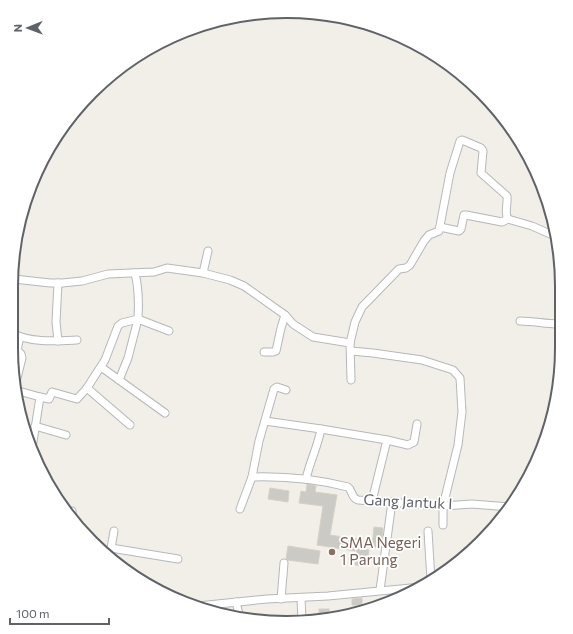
<svg xmlns="http://www.w3.org/2000/svg" width="573" height="634" viewBox="0 0 573 634" font-family="Commissioner,sans-serif">
  <style>
    .building { fill: #cccac5; stroke: #d6d1c6 }
    .lines { fill: none; stroke-linecap: round; stroke-linejoin: round }
    .minor-casing { stroke: #b5b8bc; stroke-width: 9 }
    .minor { stroke: #fff; stroke-width: 7 }
    .education-dot { fill: #8d6e63; stroke: #fff; stroke-width: 1.5 }
    .labels { text-anchor: middle; stroke-width: 3.5; stroke-linejoin: round; paint-order: stroke }
    .street-label { font-size: 15px; fill: #5f6368; stroke: #fff }
    .education-label { font-size: 15px; fill: #785e54; stroke: #fff; text-anchor: start }
    .rim { fill: none; stroke: #5f6368; stroke-width: 2 }
  </style>
  <rect width="100%" height="100%" fill="#f1efe8"/>
  <g class="building">
    <polygon points="307,484 316,486 315,492 337,495 330,535 357,539 355,551 317,545 323,506 299,503 301,491 306,492"/>
    <polygon points="270,488 289,491 288,502 268,499"/>
    <polygon points="374,527 383,528 381,548 372,547"/>
    <polygon points="288,546 320,551 318,564 287,560 286,559"/>
    <polygon points="357,548 369,550 367,566 355,565"/>
    <polygon points="362,598 362,605 352,605 352,599"/>
    <rect x="319" y="609" width="10" height="7"/>
  </g>
  <g class="lines">
    <defs>
      <g id="minor">
        <polyline points="440,227 459,231 461,229 464,215 466,215 502,222 508,219 532,226 557,237"/>
        <polyline points="203,273 208,251"/>
        <polyline points="14,279 50,283 62,283 82,281 108,274 154,272 167,268 203,273 230,280 244,286 285,315 293,324 313,337 350,343"/>
        <polyline points="58,283 56,322 58,341"/>
        <path d="M520,321C534,321 545,324 558,324"/>
        <path d="M12,333C30,343 56,341 77,340"/>
        <polyline points="351,351 373,353 422,360 453,370 460,378 462,412 458,445 443,506 443,525"/>
        <polyline points="264,352 273,352 276,351 281,328 285,315"/>
        <polyline points="101,367 165,413"/>
        <polyline points="119,380 128,358 138,319 169,331"/>
        <path d="M351,380L350,343L355,322L362,307L399,269L406,268L410,265L424,241L429,235L439,231L450,173L460,141L462,140L481,148L483,151L481,173L507,196C508,204 504,213 508,219"/>
        <polyline points="15,386 22,358 21,354 17,350 20,337"/>
        <polyline points="15,390 40,397 32,448"/>
        <polyline points="40,397 49,399 52,392 77,399 87,388"/>
        <path d="M265,421L321,429C318,446 310,461 306,479"/>
        <path d="M130,425L87,388L105,360L118,326L122,323L138,319C139,303 139,289 135,273"/>
        <polyline points="35,426 66,435"/>
        <polyline points="321,429 387,440 408,445 414,442 417,424"/>
        <polyline points="252,477 259,441 274,389 277,387 286,390"/>
        <polyline points="372,501 387,440"/>
        <path d="M240,509L252,477C285,476 316,479 348,487C353,491 351,498 358,500L443,506L472,504L510,507"/>
        <polyline points="72,519 72,511"/>
        <polyline points="428,531 431,580"/>
        <polyline points="111,548 178,559"/>
        <polyline points="105,553 111,548 114,531"/>
        <polyline points="380,590 392,502"/>
        <polyline points="301,598 302,621"/>
        <polyline points="281,599 284,563"/>
        <polyline points="236,602 240,618"/>
        <polyline points="198,606 267,599 328,596 421,587"/>
      </g>
    </defs>
    <use href="#minor" class="minor-casing"/>
    <use href="#minor" class="minor"/>
  </g>
  <circle class="education-dot" cx="332" cy="552" r="4"/>
  <g class="labels">
    <g class="street-label">
      <text transform="translate(408 502) rotate(3)" y="5">Gang Jantuk I</text>
    </g>
    <g class="education-label">
      <text x="340" y="548">SMA Negeri<tspan x="340" dy="17">1 Parung</tspan></text>
    </g>
  </g>
  <path d="M0 0H573V634H0ZM286 18H287A268 268 0 0 1 555 286V348A268 268 0 0 1 287 616H286A268 268 0 0 1 18 348V286A268 268 0 0 1 286 18Z" fill="#fff" fill-rule="evenodd"/>
  <path class="rim" d="M286 18H287A268 268 0 0 1 555 286V348A268 268 0 0 1 287 616H286A268 268 0 0 1 18 348V286A268 268 0 0 1 286 18Z"/>
  <g transform="translate(28 28) rotate(269)" stroke="#ffffff" stroke-width="3" paint-order="stroke">
  <path d="M0-3L7 15L0 10L-7 15Z" fill="#5f6368"/>
  <text y="-6" font-size="11" font-weight="bold" text-anchor="middle" fill="#5f6368">N</text>
  </g>
  <path d="M10 618v6h99v-6" fill="none" stroke="#5f6368" stroke-width="2"/>
  <text x="16" y="618" font-size="12" fill="#5f6368" stroke="#ffffff" stroke-width="3" paint-order="stroke">100 m</text>
</svg>
